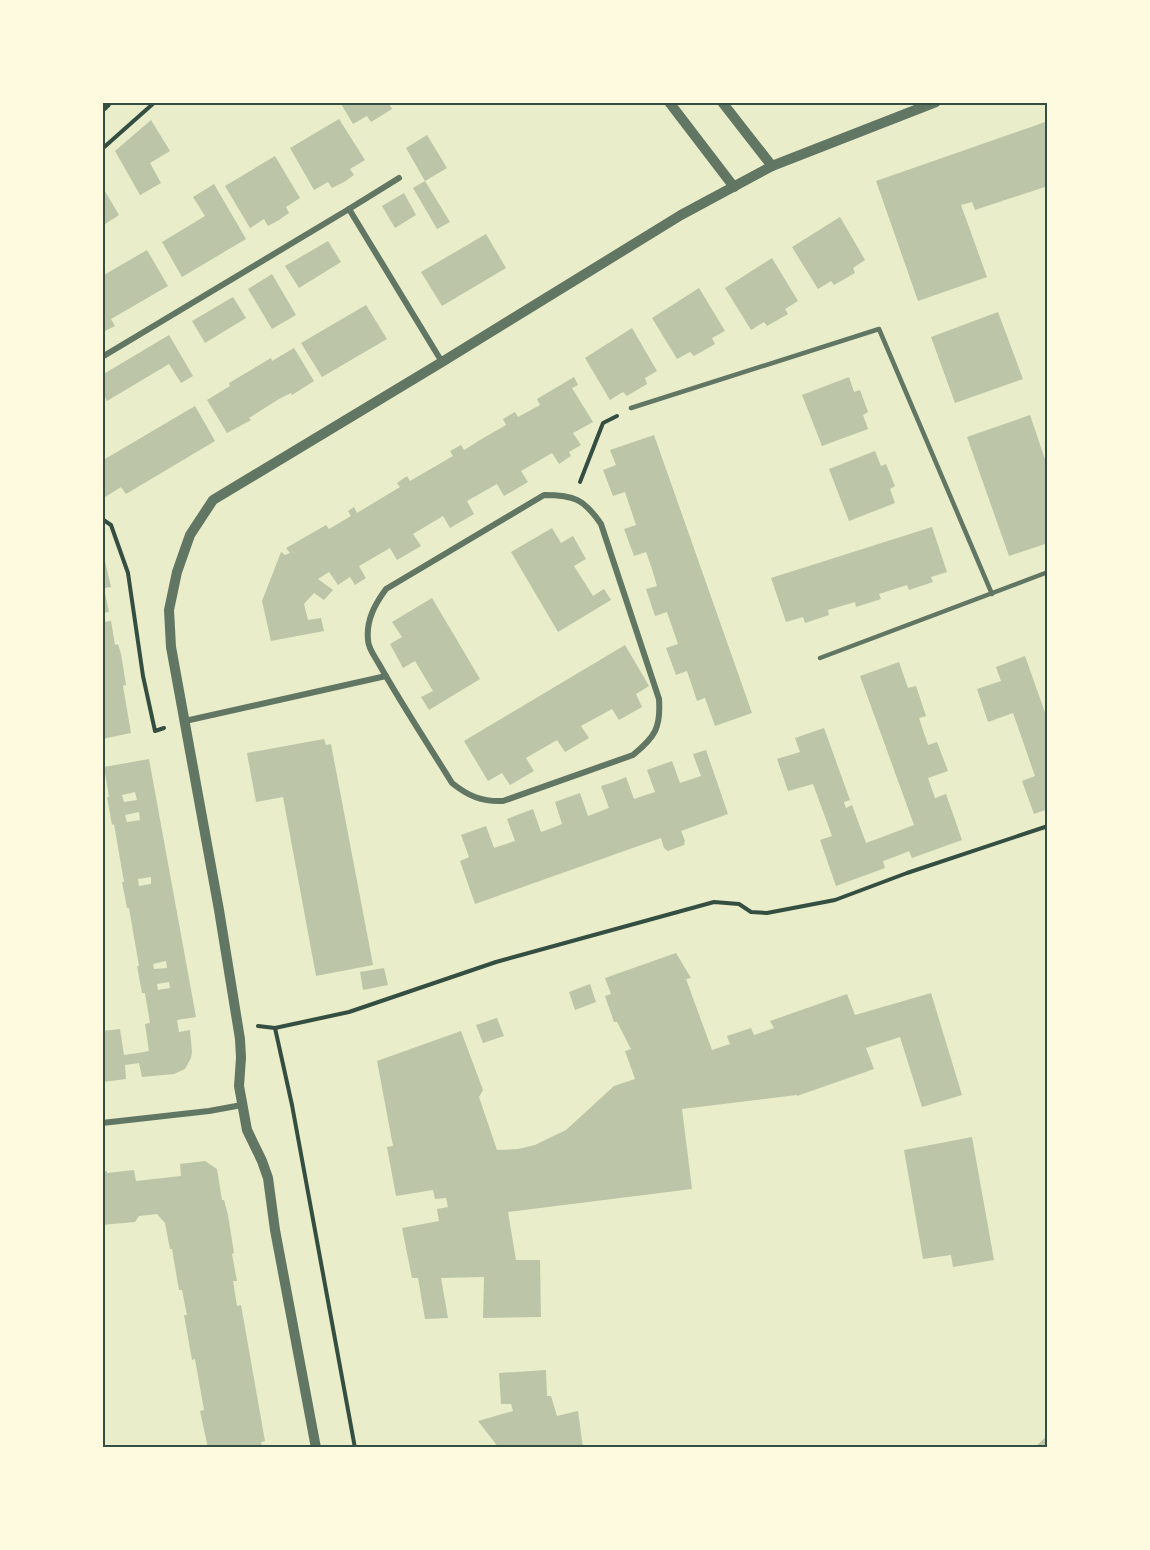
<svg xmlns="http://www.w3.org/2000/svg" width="1150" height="1550" viewBox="0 0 1150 1550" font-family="Montserrat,sans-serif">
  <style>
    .building { fill: #bcc5a7; fill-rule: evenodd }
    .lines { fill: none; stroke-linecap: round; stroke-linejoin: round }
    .path { stroke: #344e41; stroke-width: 4 }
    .service { stroke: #617663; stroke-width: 4.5 }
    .minor { stroke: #617663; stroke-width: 6 }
    .tertiary { stroke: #617663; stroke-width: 10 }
    .secondary { stroke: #344e41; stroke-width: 12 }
    .neatline { fill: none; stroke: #344e41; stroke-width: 2 }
  </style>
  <rect width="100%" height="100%" fill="#e9edc9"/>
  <g class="building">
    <polygon points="340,102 388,102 392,109 371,122 367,116 353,124"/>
    <polygon points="339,119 365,160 350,169 354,175 344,182 332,188 328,182 314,190 290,148"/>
    <polygon points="151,120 170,151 150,163 161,183 140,195 115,151"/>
    <polygon points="1048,121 1048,186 975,210 972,202 961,205 987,277 918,301 876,181"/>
    <polygon points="427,135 447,168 425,181 406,148"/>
    <polygon points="275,156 300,198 286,207 289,213 279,220 268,226 264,219 250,228 225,186"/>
    <polygon points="425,181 450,222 437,229 413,188"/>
    <polygon points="214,184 246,239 182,277 162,242 205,216 193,197"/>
    <polygon points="102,186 119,215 102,226"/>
    <polygon points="404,193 416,215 395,228 382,206"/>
    <polygon points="840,217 865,260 853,268 855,273 834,285 831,281 818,289 792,247"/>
    <polygon points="486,234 506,268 442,306 421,272"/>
    <polygon points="328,241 341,262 299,288 285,266"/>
    <polygon points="147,250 168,286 111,319 115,326 103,332 102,330 102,272 104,275"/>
    <polygon points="772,258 798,301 785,309 788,314 767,326 764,322 751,330 725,288"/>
    <polygon points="272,274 296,315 272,329 248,289"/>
    <polygon points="699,288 725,331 712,338 715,344 694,356 690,352 677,359 652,318"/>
    <polygon points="233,297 246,318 205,343 192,321"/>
    <polygon points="366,305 387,339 322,377 301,343"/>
    <polygon points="998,312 1023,379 955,403 931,337"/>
    <polygon points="632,328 657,371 645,378 647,384 627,396 623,392 610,400 585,358"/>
    <polygon points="169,335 193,376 181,383 169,364 107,401 102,391 102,375"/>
    <polygon points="294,348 314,381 292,395 291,393 279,399 249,418 251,420 227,433 207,400 230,386 229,383 271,358 272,361"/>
    <polygon points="574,377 578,385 572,388 593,422 573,433 581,445 569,452 571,456 559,464 552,453 521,471 528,482 504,496 497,484 467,501 474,514 450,528 443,516 413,534 421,546 397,560 390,548 359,566 366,578 355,585 350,577 338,585 329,572 318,579 333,590 324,600 314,593 304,604 308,620 321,618 324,631 271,641 262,601 281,552 285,555 290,553 286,548 326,525 329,529 351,516 348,511 354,507 357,513 400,487 397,483 407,476 410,481 453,456 450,451 461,445 464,450 485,437 506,425 503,419 515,412 518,417 540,405 537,399"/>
    <polygon points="849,377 854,392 860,390 868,412 863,415 868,429 822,446 802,395"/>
    <polygon points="195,406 215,441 126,494 121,487 102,499 102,455 105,459"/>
    <polygon points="1030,415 1048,468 1048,543 1009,556 967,437"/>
    <polygon points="654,435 752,713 715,726 705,698 697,701 687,671 676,675 666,648 678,644 667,612 655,616 646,589 657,586 652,569 646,552 634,556 624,529 636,525 625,492 613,496 603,470 616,465 610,450"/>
    <polygon points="875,451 881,466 886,464 895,486 890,489 895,503 849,521 829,469"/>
    <polygon points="932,527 947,572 931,577 933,582 909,590 907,585 879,594 881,599 856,607 855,602 828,610 829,615 805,623 803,617 786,622 771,578"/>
    <polygon points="552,528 561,543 573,536 586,559 574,566 593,596 604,589 611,600 558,632 511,552"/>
    <polygon points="102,548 111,587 104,588 109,612 102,613"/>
    <polygon points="432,598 480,679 429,710 421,697 433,691 415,661 403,668 390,644 402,637 392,622"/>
    <polygon points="111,621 115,645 118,644 121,654 126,685 123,686 131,733 102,739 102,622"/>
    <polygon points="625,645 649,686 636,694 642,707 619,720 612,709 581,726 589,738 565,752 557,740 526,758 534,771 510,785 502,773 488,781 464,741"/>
    <polygon points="1025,656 1048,721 1048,732 1045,733 1047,738 1048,738 1048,809 1034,814 1022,781 1035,776 1013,713 988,722 977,689 1001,681 996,667"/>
    <polygon points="899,662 908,688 916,686 926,716 919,718 928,745 937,742 948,771 928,778 935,798 946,794 962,840 912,858 909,851 897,856 883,861 885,868 836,886 820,840 832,836 813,784 788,791 777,759 800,752 795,738 824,728 850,800 844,802 846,808 852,805 866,843 914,825 860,676"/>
    <polygon points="324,739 326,745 331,744 373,965 316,976 283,797 256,802 247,753"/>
    <polygon points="706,750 728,814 681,831 685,841 684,845 668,851 664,848 661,838 475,904 460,861 469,857 461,835 486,826 494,848 515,841 507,819 533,809 541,832 552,828 562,824 555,802 580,793 588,816 609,808 601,786 614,782 626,777 634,799 655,792 647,770 672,761 680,783 701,776 693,754"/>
    <path d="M149,759L196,1017L177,1020L179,1032L190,1030L192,1052L191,1058L185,1069L174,1074L142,1077L139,1063L125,1065L126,1079L102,1082V1031L120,1029L124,1055L138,1053L149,1051L145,1024L150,1023L145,993H142L137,966H139L129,908H127L122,882H124L114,824L112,825L107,797H109L104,767ZM135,792L137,800L124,802L122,795ZM139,812L140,820L127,822L125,815ZM151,877V884L139,886L138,879ZM166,961L167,968L154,969L153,964ZM169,982L170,988L158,990L157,984Z"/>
    <polygon points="676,953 691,978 686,979 712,1050 730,1044 727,1036 751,1028 754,1035 774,1028 770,1021 847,994 855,1015 931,993 962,1095 922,1107 900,1037 866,1048 874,1069 797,1096 797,1095 682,1109 692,1189 508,1212 516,1260 540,1260 541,1317 483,1318 484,1277 441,1278 448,1318 425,1319 418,1278 412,1278 402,1228 439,1221 437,1209 448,1207 446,1198 435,1199 433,1190 396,1196 387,1147 393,1146 377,1061 461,1031 483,1090 479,1097 497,1150 518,1149 535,1145 566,1130 614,1086 635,1079 625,1051 631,1049 617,1022 614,1022 605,996 611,994 605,978"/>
    <polygon points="384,968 388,985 363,990 360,972"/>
    <polygon points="590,984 596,1002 575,1010 569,992"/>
    <polygon points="497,1018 504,1036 483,1043 476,1025"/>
    <polygon points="972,1137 994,1260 953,1267 951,1255 923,1259 904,1150"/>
    <polygon points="205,1161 217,1169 222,1200 224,1200 228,1215 234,1253 232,1254 237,1281 233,1281 237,1306 241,1305 265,1441 261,1442 262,1448 208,1448 200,1411 204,1410 195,1359 192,1360 184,1315 187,1315 182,1290 179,1290 172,1249 170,1249 165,1223 157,1214 139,1216 135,1222 102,1225 102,1172 107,1171 107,1173 134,1170 136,1181 181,1176 180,1164"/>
    <polygon points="546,1370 547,1396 551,1396 557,1416 578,1411 583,1448 499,1448 478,1421 513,1411 511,1404 501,1404 499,1373"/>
    <polygon points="1048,1435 1048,1448 1034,1448"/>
  </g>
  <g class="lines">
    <g class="path">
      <polyline points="102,149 155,102"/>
      <polyline points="580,482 603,423 617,416"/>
      <polyline points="102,519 111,525 128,573 143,676 155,731 164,728"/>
      <polyline points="258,1026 275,1028 349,1012 496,962 714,902 739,904 751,912 767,913 835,900 907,873 1048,826"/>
      <polyline points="275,1028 292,1105 355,1448"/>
    </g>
    <g class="service">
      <polyline points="631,408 879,329 992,594"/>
      <polyline points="820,658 1048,572"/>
    </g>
    <g class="minor">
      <polyline points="349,209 399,178"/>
      <polyline points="102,357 349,209 442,362"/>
      <path d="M544,495C574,495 584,499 601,524L659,699C661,728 655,737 633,755L503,801C482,802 468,796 452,783C428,744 402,705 379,664C375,657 368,648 368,640C366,620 375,604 386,589Z"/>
      <polyline points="185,721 386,676"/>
      <polyline points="102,1123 209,1111 242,1105"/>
    </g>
    <g class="tertiary">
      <polyline points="669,102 734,187"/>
      <polyline points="722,102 772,166"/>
      <polyline points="316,1448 275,1230 268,1178 262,1161 247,1130 239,1086 241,1058 240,1039 219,910 171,647 169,610 177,572 190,535 213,500 442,362 681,215 772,166 936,102"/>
    </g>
    <polyline class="secondary" points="102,106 106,102"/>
  </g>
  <rect width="1150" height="1550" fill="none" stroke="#fefae0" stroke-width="207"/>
  <rect x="104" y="104" width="942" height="1342" class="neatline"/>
</svg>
